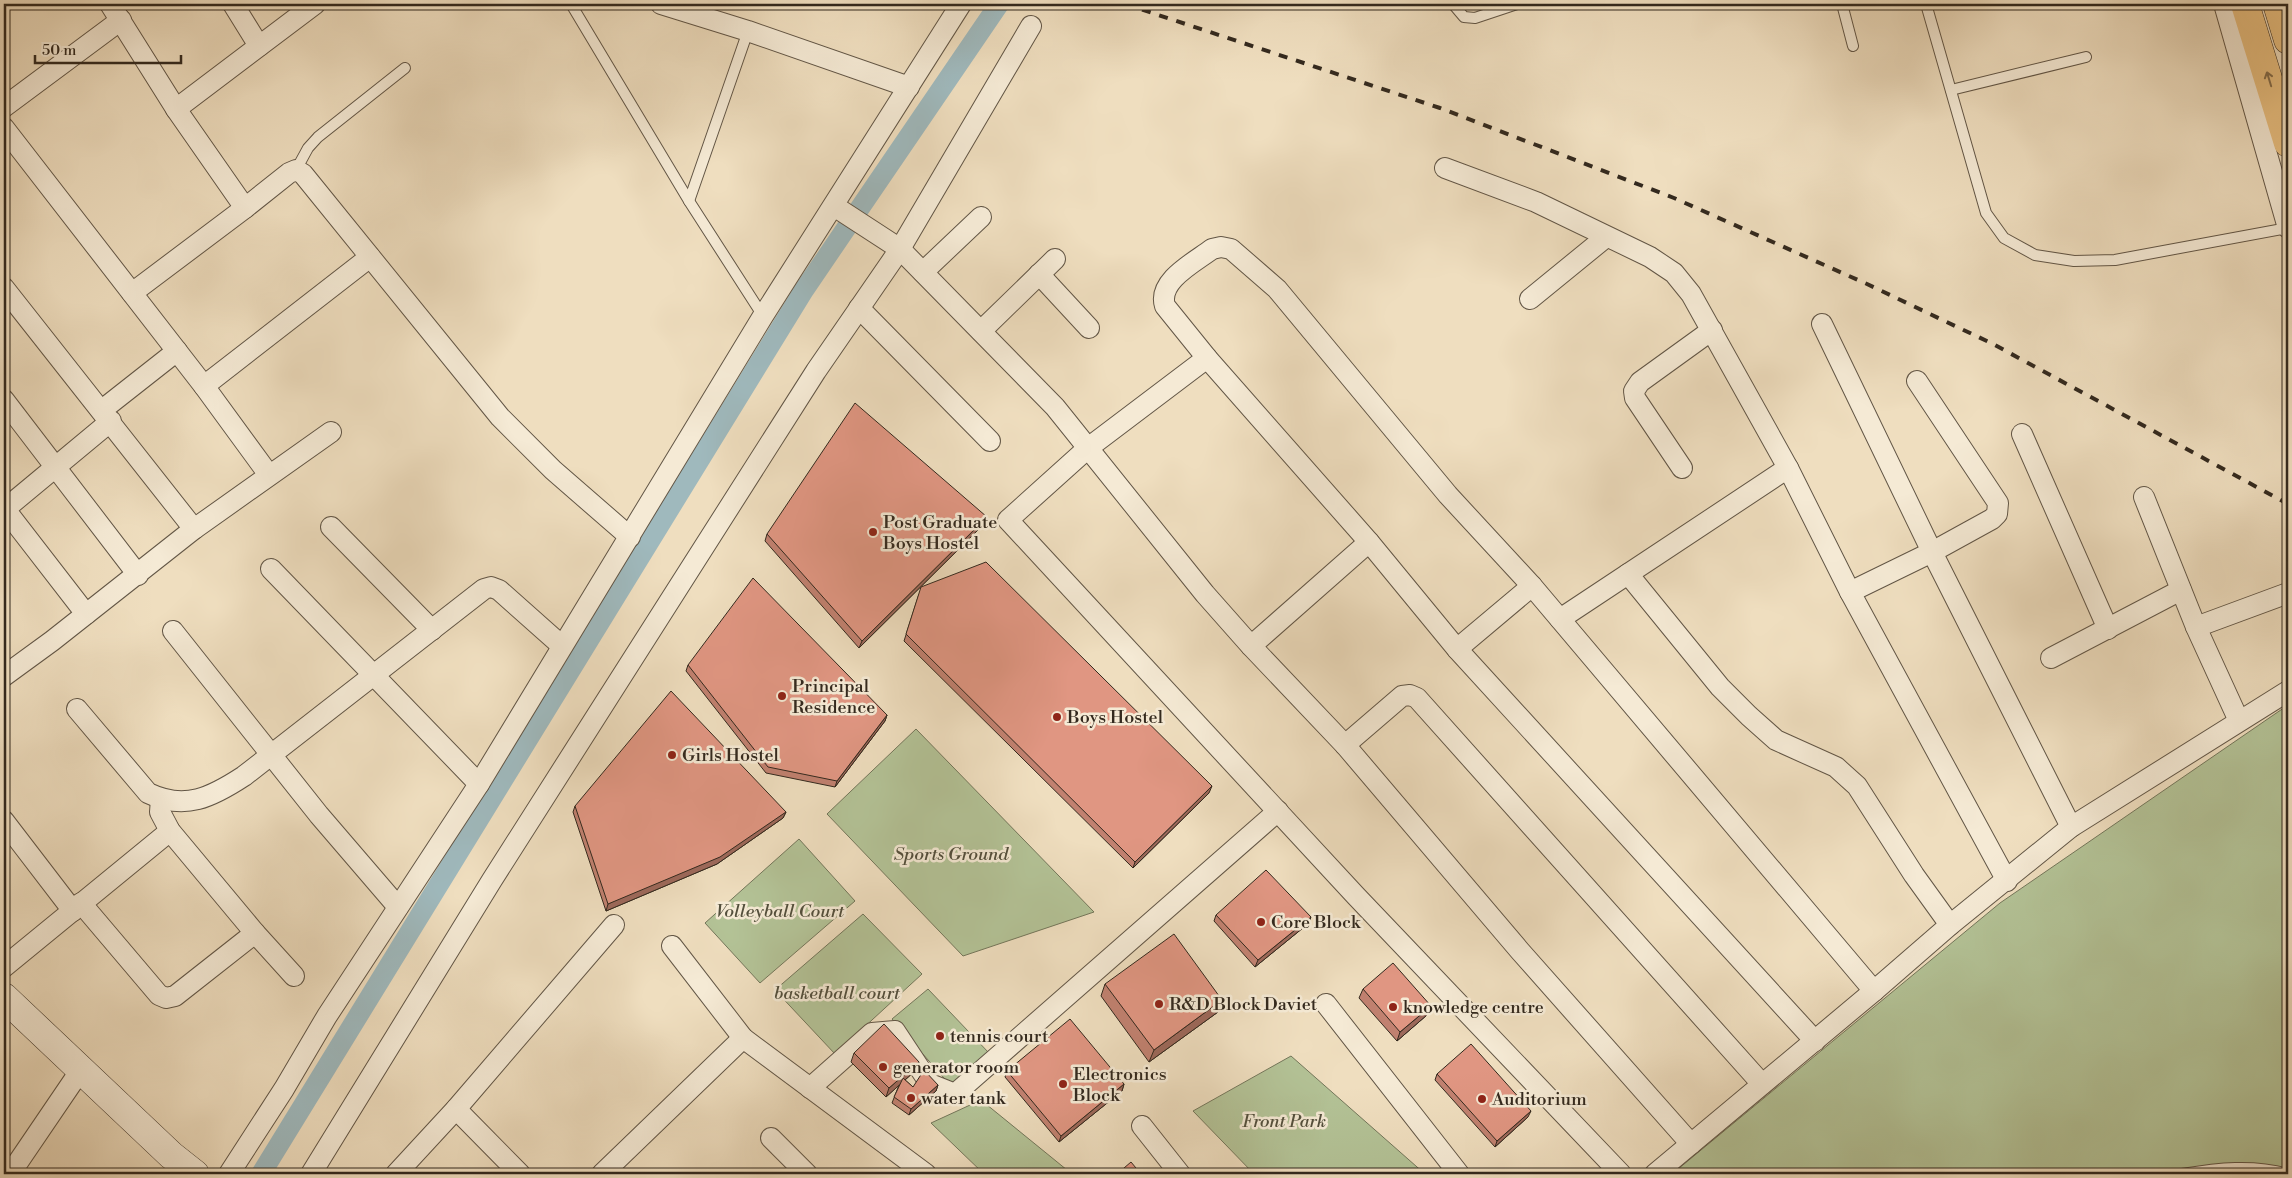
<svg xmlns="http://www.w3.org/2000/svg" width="2292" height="1178" viewBox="0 0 2292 1178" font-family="'Libre Bodoni',serif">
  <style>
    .green { fill: #b3c296; stroke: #73765a }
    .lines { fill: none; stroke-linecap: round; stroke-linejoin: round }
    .canal { stroke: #9fb9bd; stroke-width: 20 }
    .lane-casing { stroke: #625646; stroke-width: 12 }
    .street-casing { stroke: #625646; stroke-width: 22 }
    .secondary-casing { stroke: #33291e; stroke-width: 29 }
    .primary-casing { stroke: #33291e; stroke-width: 29 }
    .lane { stroke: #f5ead5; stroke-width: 10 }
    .street { stroke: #f5ead5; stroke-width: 20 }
    .secondary { stroke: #f5ead5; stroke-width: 28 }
    .primary { stroke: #e8bf80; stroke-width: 28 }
    .rail { stroke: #33291e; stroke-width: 4; stroke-dasharray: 9 9; stroke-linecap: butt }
    .wall { fill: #c18170; stroke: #33291e }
    .shaded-wall { fill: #9d695b; stroke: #33291e }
    .building { fill: #e09682; stroke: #33291e }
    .oneway { stroke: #846c4a }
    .poi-dot { fill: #8f2418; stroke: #f5ead5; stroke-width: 2 }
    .labels { text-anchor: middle; stroke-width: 5; stroke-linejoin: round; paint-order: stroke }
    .poi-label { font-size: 18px; fill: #33291e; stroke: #f5ead5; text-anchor: start }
    .park-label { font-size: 18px; font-style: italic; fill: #534f3c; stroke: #f5ead5 }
  </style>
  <rect width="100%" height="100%" fill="#efdebf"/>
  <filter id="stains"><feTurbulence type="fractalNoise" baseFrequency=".004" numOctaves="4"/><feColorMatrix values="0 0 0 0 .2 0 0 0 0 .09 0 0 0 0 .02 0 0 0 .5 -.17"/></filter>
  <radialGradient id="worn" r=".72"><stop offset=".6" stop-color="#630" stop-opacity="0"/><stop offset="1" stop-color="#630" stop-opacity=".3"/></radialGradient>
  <g class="green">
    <polygon points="2288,705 2288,1174 1672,1174 2000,903"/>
    <polygon points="916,729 1094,912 963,956 827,814"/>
    <polygon points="799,839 855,901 760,983 705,923"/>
    <polygon points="863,914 922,974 835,1054 775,990"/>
    <polygon points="928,989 989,1053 951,1086 892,1019"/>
    <polygon points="1291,1056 1425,1174 1254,1174 1193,1111"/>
    <polygon points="981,1100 1067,1170 1062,1174 984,1174 931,1123"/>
  </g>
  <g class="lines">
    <polyline class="canal" points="261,1174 804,290 999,4"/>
    <defs>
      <g id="lane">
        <polyline points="571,4 689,201 763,316"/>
        <polyline points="1453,4 1464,17 1475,18 1517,4"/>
        <polyline points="1842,4 1853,46"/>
        <polyline points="1926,4 1986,213 2004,238 2035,255 2074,261 2115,260 2288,228"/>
        <polyline points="1951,90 2086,57"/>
        <polyline points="296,170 308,148 318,137 405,68"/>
        <polyline points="689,201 748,31"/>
        <path d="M2182,1174C2218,1168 2253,1164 2288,1174"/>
      </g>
      <g id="street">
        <polyline points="110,4 176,109 245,208"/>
        <polyline points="233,4 259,46"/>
        <polyline points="661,4 748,31 909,87"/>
        <polyline points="2224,4 2288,228"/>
        <polyline points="4,107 121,20"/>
        <polyline points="176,109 315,4"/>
        <polyline points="4,128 204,386 269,475"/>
        <polyline points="1445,168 1536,202 1650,257 1674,273 1691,294 1788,468 1850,592 2007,881"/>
        <polyline points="834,206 900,249 1055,407 1205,594 1251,646 1345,745 1520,951 1691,1144"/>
        <polyline points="923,272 981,217"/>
        <polyline points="1039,274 1089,328"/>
        <polyline points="4,288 194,529"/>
        <polyline points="132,293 245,208 289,173 296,170 303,174 500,417 553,470 630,537"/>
        <polyline points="1530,299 1606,237"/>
        <polyline points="859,308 990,441"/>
        <polyline points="1822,324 1932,552 2071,827"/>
        <polyline points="981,331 1055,259"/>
        <polyline points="1207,358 1088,448 1008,520 1356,896 1621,1174"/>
        <polyline points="204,386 370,257"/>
        <polyline points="4,400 138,575"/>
        <polyline points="102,410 177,351"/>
        <polyline points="2022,434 2108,629"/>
        <polyline points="1682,468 1635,398 1634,391 1640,382 1712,330"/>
        <polyline points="2144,497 2196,627 2239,721"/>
        <polyline points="4,508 86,614"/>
        <polyline points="5,509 111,421"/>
        <polyline points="331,527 432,630"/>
        <polyline points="271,569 479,784"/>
        <polyline points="1628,574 1720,687 1749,716 1776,740 1836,767 1857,786 1914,875 1950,925"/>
        <polyline points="1850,592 1932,552 1992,519 1997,514 1998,503 1917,381"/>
        <polyline points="1560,619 1788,468"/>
        <polyline points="2196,627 2288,593"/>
        <polyline points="173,631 319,815 398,907"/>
        <polyline points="1251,646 1369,542"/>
        <polyline points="1457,649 1532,586"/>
        <polyline points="2051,658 2181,590"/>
        <polyline points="4,676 52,641 194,529 331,432"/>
        <path d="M77,709L148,793C185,811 212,797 244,776L484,589L491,587L499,590L562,646"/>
        <polyline points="1345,745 1402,696 1410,695 1417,698 1762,1084"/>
        <polyline points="161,799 160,812 170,831 255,933 294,976"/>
        <polyline points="4,821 73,911"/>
        <polyline points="81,903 159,995 166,998 175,996 255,933"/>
        <polyline points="672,946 743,1038 926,1174"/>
        <polyline points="4,967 170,831"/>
        <polyline points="1326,1004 1459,1174"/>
        <path d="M1815,1041L1457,649L1369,542L1207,358L1165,306C1157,281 1195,262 1212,249L1221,247L1231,249L1277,289L1448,495L1532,586L1874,991"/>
        <polyline points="810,1088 872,1033 895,1031 930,1084 955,1094 1278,811"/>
        <polyline points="456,1109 520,1174"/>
        <polyline points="1142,1126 1180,1174"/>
        <polyline points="771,1138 807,1174"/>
        <polyline points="10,1174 80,1071"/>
        <polyline points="229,1174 284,1089 327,1016 479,784 763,316 961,4"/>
        <polyline points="311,1174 492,880 816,371 900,249 1031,26"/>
        <polyline points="396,1174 456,1109 614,925"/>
        <polyline points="602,1174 743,1038"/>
        <polyline points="1655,1174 1874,991 1950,925 2071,827 2288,691"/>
      </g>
      <polyline id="secondary" points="4,997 171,1155 195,1174"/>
      <g id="primary">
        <polyline points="2245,4 2288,143"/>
        <polyline points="2277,4 2288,40"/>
      </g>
    </defs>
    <use href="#lane" class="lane-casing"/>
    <use href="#street" class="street-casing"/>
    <use href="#secondary" class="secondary-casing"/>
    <use href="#primary" class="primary-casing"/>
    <use href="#lane" class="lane"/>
    <use href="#street" class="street"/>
    <use href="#secondary" class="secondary"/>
    <use href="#primary" class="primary"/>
    <polyline class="rail" points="1125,4 1440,108 1674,198 1867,284 1993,344 2288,504"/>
  </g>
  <g class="wall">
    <polygon points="987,517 984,524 859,648 765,541 767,534"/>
    <polygon points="919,594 1209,793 1133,868 904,641"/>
    <polygon points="688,665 887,715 885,721 835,787 766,773 686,671"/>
    <polygon points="575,806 786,812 783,818 717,864 606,911 573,812"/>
    <polygon points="1216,915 1309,923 1255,967 1214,921"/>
    <polygon points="1105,984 1218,1012 1149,1062 1101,996"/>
    <polygon points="1363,989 1427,1015 1397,1041 1359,998"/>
    <polygon points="854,1053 919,1062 915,1071 905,1080 913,1087 938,1085 936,1091 909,1115 892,1103 899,1085 886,1097 851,1062"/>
    <polygon points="1007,1071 1124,1084 1122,1091 1059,1142 1005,1077"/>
    <polygon points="1437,1074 1528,1117 1495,1147 1435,1080"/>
  </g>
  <g class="shaded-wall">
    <polygon points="987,517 984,524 859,648 862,641"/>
    <polygon points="887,715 885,721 835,787 837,781"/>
    <polygon points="1212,786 1209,793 1133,868 1135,862"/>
    <polygon points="786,812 783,818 717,864 606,911 608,904"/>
    <polygon points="1311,917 1309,923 1255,967 1258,960"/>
    <polygon points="1222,1000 1218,1012 1149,1062 1154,1050"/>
    <polygon points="1431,1006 1427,1015 1397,1041 1400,1032"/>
    <polygon points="919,1062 915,1071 886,1097 889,1088"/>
    <polygon points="1124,1084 1122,1091 1059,1142 1061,1136"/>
    <polygon points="938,1085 936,1091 909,1115 911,1109"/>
    <polygon points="1531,1111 1528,1117 1495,1147 1497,1141"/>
  </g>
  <g class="building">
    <polygon points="855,403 987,517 862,641 767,534"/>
    <polygon points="986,562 1212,786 1135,862 906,634 921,587"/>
    <polygon points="753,578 887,715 837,781 768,767 688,665"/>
    <polygon points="671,691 786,812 720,857 608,904 575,806"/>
    <polygon points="1266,870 1311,917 1258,960 1216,915"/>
    <polygon points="1174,934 1222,1000 1154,1050 1105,984"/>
    <polygon points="1393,963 1431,1006 1400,1032 1363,989"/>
    <polygon points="1070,1019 1124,1084 1061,1136 1007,1071"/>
    <polygon points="884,1024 919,1062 889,1088 854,1053"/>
    <polygon points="1471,1044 1531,1111 1497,1141 1437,1074"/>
    <polygon points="924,1070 938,1085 911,1109 894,1097 903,1078 913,1087"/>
    <polygon points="1131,1162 1141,1174 1117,1174"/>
  </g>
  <defs><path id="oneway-shaft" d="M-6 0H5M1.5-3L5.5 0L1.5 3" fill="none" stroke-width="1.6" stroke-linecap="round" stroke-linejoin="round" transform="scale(1.25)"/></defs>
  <use class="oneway" href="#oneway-shaft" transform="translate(2269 79) rotate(-107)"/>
  <g class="poi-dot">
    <circle cx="873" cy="532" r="5"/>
    <circle cx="782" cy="696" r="5"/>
    <circle cx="1057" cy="717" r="5"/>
    <circle cx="672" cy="755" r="5"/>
    <circle cx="1261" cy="922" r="5"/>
    <circle cx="1159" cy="1004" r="5"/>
    <circle cx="1393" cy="1007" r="5"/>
    <circle cx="940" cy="1036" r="5"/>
    <circle cx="883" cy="1067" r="5"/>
    <circle cx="1063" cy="1084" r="5"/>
    <circle cx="911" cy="1098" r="5"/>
    <circle cx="1482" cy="1099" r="5"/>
  </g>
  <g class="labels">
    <g class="poi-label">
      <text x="883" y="528">Post Graduate<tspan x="883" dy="21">Boys Hostel</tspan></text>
      <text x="792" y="692">Principal<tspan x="792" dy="21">Residence</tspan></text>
      <text x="1067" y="723">Boys Hostel</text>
      <text x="682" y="761">Girls Hostel</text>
      <text x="1271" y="928">Core Block</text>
      <text x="1169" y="1010">R&amp;D Block Daviet</text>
      <text x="1403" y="1013">knowledge centre</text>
      <text x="950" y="1042">tennis court</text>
      <text x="893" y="1073">generator room</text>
      <text x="1073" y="1080">Electronics<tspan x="1073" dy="21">Block</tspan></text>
      <text x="921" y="1104">water tank</text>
      <text x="1492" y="1105">Auditorium</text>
    </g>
    <g class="park-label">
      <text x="951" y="860">Sports Ground</text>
      <text x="780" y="917">Volleyball Court</text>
      <text x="837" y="999">basketball court</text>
      <text x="1284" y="1127">Front Park</text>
    </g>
  </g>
  <rect width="2292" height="1178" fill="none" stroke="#efdebf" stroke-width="20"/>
  <rect x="5" y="5" width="2282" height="1168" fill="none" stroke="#33291e" stroke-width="2.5"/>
  <rect x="10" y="10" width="2272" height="1158" fill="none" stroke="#33291e"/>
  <path d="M35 55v8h146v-8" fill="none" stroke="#33291e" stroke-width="2.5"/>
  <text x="42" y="55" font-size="15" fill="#33291e" stroke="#f5ead5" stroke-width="4" paint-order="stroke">50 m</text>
  <rect width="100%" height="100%" filter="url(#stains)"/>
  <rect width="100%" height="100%" fill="url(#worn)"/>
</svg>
